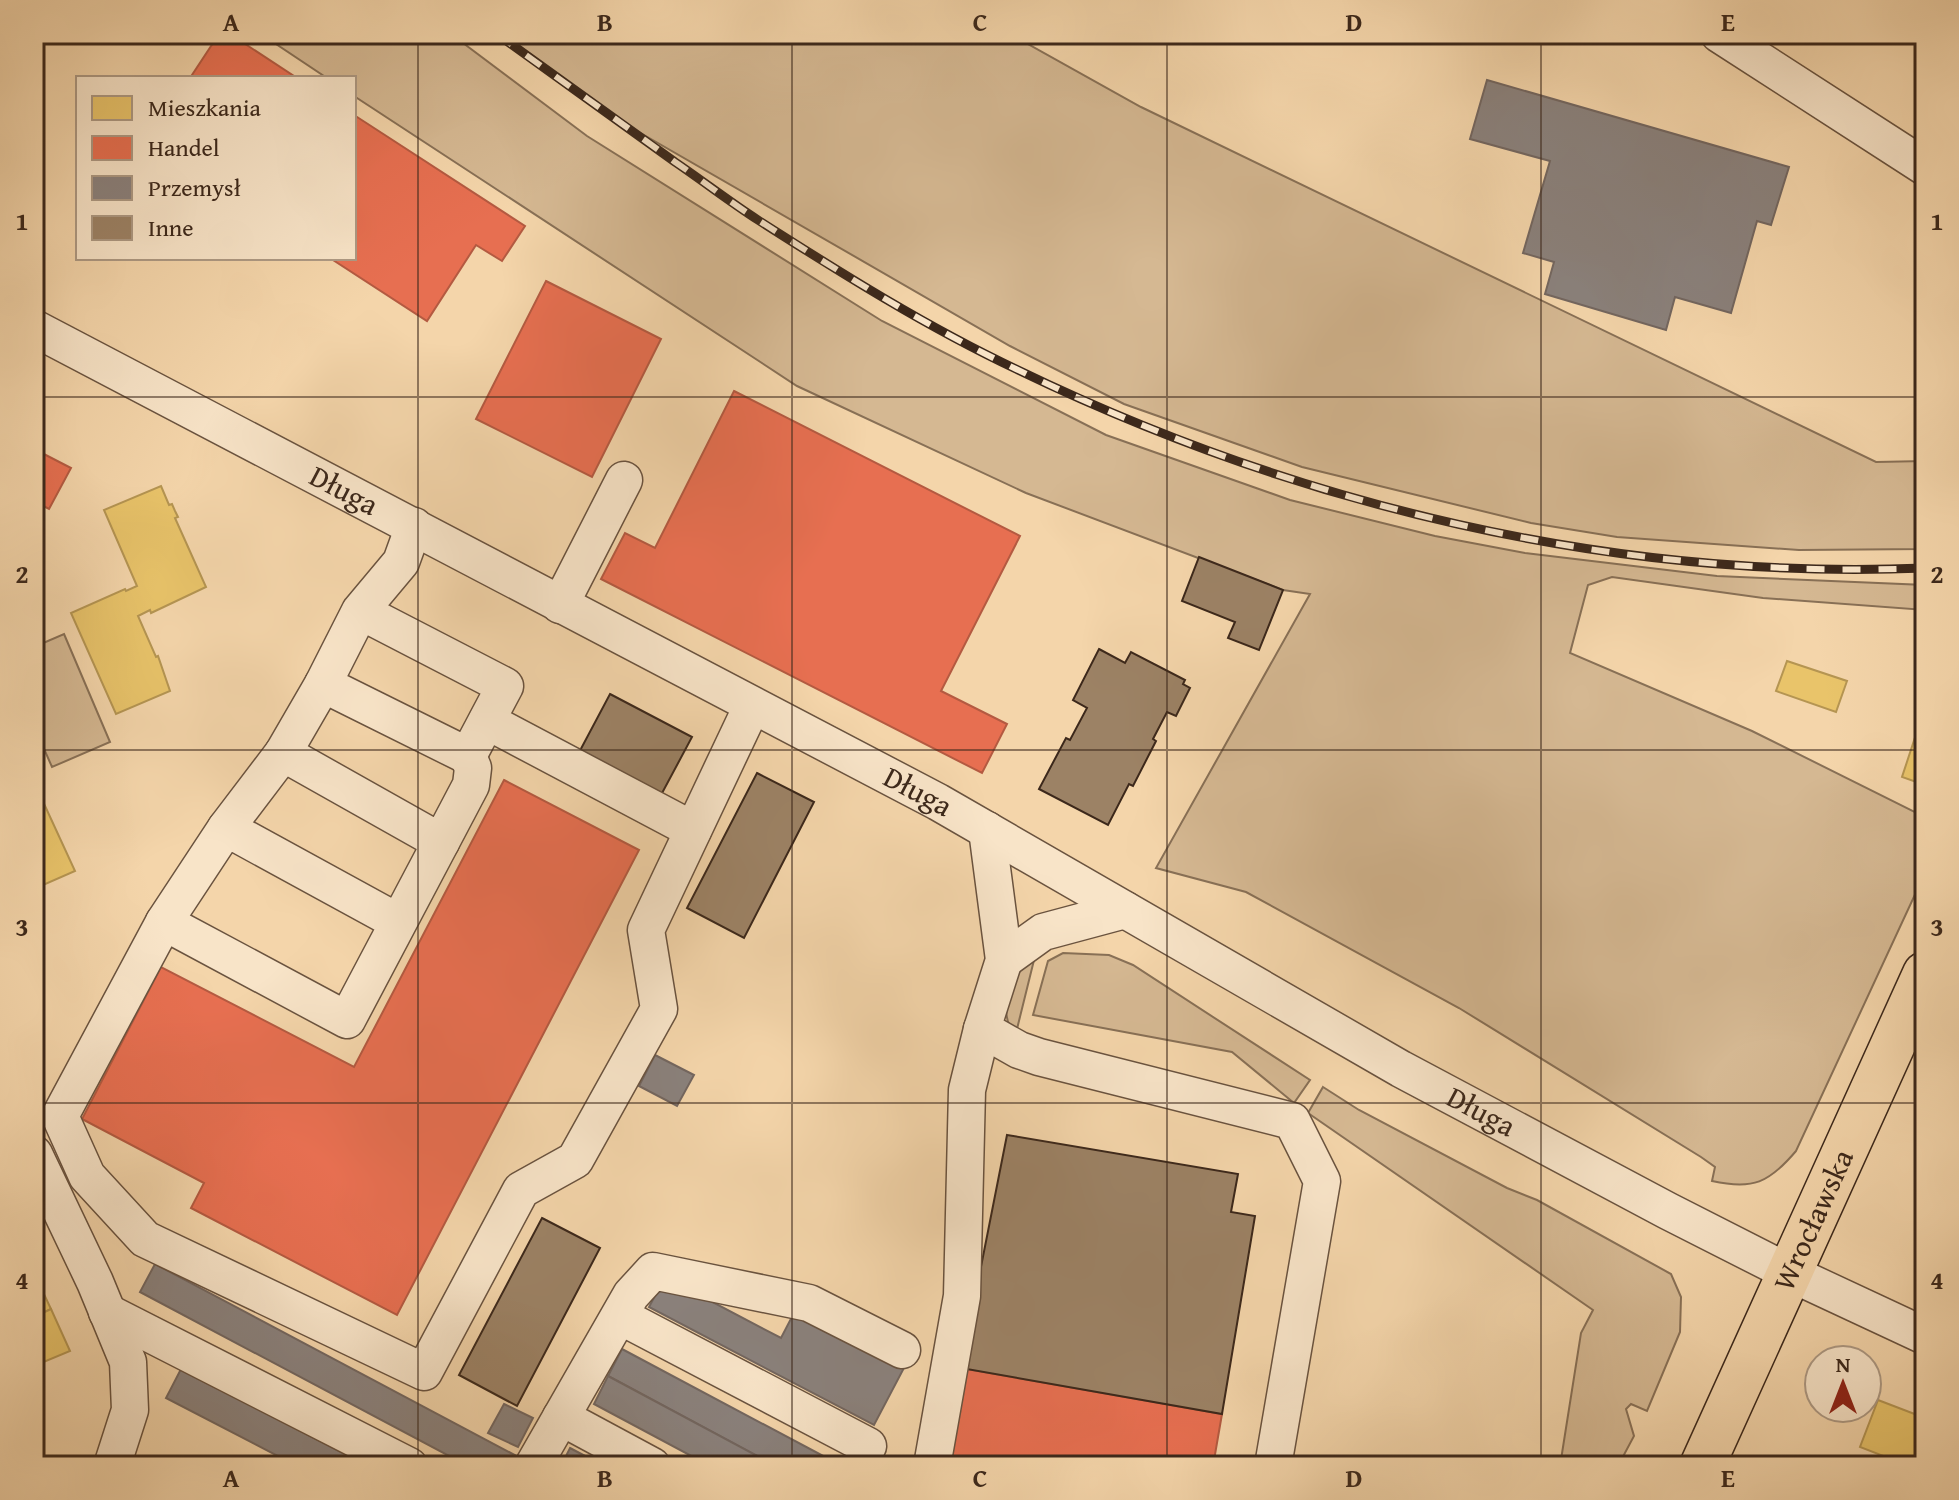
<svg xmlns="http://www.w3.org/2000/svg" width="1959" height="1500" viewBox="0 0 1959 1500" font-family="'Gentium Book Plus',serif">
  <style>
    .green { fill: #d5b892; stroke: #887056; stroke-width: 2 }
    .homes { fill: #e9c46a; stroke: #b59552; stroke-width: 2 }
    .shops { fill: #e76f51; stroke: #b45a41; stroke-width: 2 }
    .industry { fill: #8a817c; stroke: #73665f; stroke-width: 2 }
    .building { fill: #9c8265; stroke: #3c281b; stroke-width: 2 }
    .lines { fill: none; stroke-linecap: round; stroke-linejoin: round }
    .minor-casing { stroke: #6a533f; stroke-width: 39 }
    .major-casing { stroke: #3c281b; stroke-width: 47 }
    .minor { stroke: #f8e4c8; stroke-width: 36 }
    .major { stroke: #f4d5aa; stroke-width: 44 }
    .rail-casing { stroke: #3c281b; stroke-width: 9 }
    .rail { stroke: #f8e4c8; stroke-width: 6; stroke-dasharray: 18; stroke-linecap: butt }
    .grid { fill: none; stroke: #3c281b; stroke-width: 2; stroke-opacity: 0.55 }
    .labels { text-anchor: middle; stroke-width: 8; stroke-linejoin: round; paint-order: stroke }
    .street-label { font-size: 30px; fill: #3c281b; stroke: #f8e4c8 }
    .neatline { fill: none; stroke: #3c281b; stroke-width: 3 }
    .grid-label { font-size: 26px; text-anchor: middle; font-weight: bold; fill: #3c281b }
  </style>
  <rect width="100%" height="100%" fill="#f4d5aa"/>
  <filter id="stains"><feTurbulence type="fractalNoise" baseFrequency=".0025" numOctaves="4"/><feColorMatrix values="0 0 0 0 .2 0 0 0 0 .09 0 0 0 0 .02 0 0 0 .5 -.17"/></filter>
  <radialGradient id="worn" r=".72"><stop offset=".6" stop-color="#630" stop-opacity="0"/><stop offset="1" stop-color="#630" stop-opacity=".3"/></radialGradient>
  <g class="green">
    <path d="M261,34H451L587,136L882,321L1106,435L1290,500L1435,536L1525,553L1717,576L1925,585V610L1763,598L1612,577L1588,585L1570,653L1752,731L1925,817V873L1796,1151C1769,1183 1753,1190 1712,1181L1715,1167L1701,1157L1459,1008L1246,892L1156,868L1310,594L1283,590L1026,493L797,386L354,96V78H327Z"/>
    <polygon points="504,34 1010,34 1141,107 1876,462 1925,461 1925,549 1799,550 1617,537 1531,523 1302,467 1124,404 1010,346 611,116"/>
    <polygon points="64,634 110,742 52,767 34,726 34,647"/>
    <path d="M1036,952L1016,1033C998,1019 1009,989 1018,971C1021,964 1030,958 1036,952Z"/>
    <polygon points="1063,953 1109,955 1133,965 1310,1080 1294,1103 1232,1052 1033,1015 1048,961"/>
    <polygon points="1323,1087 1359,1110 1507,1188 1537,1200 1671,1274 1681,1297 1680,1332 1647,1411 1631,1404 1626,1409 1634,1436 1618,1466 1560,1466 1581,1333 1593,1310 1308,1113"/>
  </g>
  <g class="homes">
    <polygon points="161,486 169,505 172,504 175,511 178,517 175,518 206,587 151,613 150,610 138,616 156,657 158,656 170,691 116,714 71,613 125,589 126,591 137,586 104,510"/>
    <polygon points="1787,661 1847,681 1836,712 1776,691"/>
    <polygon points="1925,707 1925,785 1902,777"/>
    <polygon points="34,782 75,871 34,889"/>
    <polygon points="34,1273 51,1309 34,1317"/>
    <polygon points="51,1309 70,1351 34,1366 34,1317"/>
    <polygon points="1878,1400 1925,1418 1925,1466 1909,1466 1860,1447"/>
  </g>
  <g class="shops">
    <polygon points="219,34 230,34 297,78 190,78"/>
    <polygon points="354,115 525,226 502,261 476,245 427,321 330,258 354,258"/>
    <polygon points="546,281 661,339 592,477 476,419"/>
    <polygon points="734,391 1020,536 941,691 1007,724 982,773 601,579 625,533 655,548"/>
    <polygon points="38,451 71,468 49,509 34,501 34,459"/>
    <polygon points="504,780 639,850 397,1315 191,1208 204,1183 82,1119 161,967 354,1067"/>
    <polygon points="961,1368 1222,1414 1213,1466 944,1466"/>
  </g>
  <g class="industry">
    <polygon points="1487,80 1789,167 1771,225 1757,221 1731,313 1675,297 1666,330 1545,294 1554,262 1523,253 1550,161 1470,139"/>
    <polygon points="1919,83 1925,83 1925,113 1920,113"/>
    <polygon points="655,1055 694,1075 677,1106 639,1086"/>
    <polygon points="155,1264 524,1460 521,1466 468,1466 140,1292"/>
    <polygon points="665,1277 781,1338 796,1309 905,1366 874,1425 649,1307"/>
    <polygon points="622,1349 842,1466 776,1466 608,1376"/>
    <polygon points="181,1369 368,1466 297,1466 166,1398"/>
    <polygon points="608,1376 776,1466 710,1466 594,1404"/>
    <polygon points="504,1404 533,1418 518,1447 488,1433"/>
    <polygon points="570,1448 604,1466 561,1466"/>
  </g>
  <g class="building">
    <polygon points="1199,557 1283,590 1259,650 1228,638 1235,622 1182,601"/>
    <polygon points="1099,649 1125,663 1131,652 1185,680 1183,684 1190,688 1176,716 1167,712 1153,739 1156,741 1133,786 1129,784 1108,825 1039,789 1066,738 1070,740 1087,708 1073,700"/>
    <polygon points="610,694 692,737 661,795 575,760"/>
    <polygon points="757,773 814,802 744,938 687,908"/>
    <polygon points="1007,1135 1238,1174 1231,1212 1255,1216 1222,1414 961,1368"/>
    <polygon points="542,1218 600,1248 517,1406 459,1375"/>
  </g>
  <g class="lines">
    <defs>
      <g id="minor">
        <polyline points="1719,34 1925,167"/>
        <path id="s1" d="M34,328L938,802L1401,1069L1668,1211L1790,1273L1925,1336"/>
        <polyline points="560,605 624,480"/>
        <polyline points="360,611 505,686 468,756 323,684 360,611 401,562 414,526"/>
        <polyline points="323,684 283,753 441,842 471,785 473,768 468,756"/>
        <polyline points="487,721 693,830"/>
        <polyline points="226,828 283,753"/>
        <polyline points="987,830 1004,960 982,1029 1019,1050 1039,1057 1292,1121 1322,1181 1273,1466"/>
        <polyline points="164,922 60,1116 87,1176 145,1239 424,1372 521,1190 575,1160 659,1009 646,930 752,706"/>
        <polyline points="398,922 226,828 164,922 347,1020 441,842"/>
        <polyline points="1004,960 1043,932 1125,910"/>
        <polyline points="34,1154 95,1282 128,1362 130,1410 112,1466"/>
        <polyline points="107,1312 409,1466"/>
        <polyline points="620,1316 868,1446"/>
        <polyline points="561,1417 652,1466"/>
        <polyline points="533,1466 631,1295 653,1271 809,1303 902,1350"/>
        <polyline points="932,1466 962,1296 967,1090 982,1029"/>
      </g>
      <g id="major">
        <path id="s2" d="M1702,1466L1925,974"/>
      </g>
    </defs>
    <use href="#minor" class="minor-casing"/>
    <use href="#major" class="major-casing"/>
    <use href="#minor" class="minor"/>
    <use href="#major" class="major"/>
    <defs>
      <path id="rail" d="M497,34C556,77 616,119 675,162C703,181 730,202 758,220C841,273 927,327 1016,369C1297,505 1612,581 1925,568"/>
    </defs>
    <use href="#rail" class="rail-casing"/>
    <use href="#rail" class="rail"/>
  </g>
  <path class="grid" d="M418,34V1466M792,34V1466M1167,34V1466M1541,34V1466M34,397H1925M34,750H1925M34,1103H1925"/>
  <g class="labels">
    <g class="street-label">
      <text dy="10" stroke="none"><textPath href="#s1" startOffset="350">Długa</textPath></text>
      <text dy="10" stroke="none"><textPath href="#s1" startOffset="998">Długa</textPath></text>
      <text dy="10" stroke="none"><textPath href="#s1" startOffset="1646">Długa</textPath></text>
      <text dy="10" stroke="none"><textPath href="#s2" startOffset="270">Wrocławska</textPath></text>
    </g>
  </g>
  <rect width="1959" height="1500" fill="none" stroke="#f4d5aa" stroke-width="88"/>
  <rect x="76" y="76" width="280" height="184" fill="#f8e4c8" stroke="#ad9983" stroke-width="2"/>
  <rect x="92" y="96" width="40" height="24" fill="#e9c46a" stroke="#ad9983" stroke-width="2"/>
  <text x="148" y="116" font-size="24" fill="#3c281b">Mieszkania</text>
  <rect x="92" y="136" width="40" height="24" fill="#e76f51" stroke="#ad9983" stroke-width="2"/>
  <text x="148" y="156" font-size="24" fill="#3c281b">Handel</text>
  <rect x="92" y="176" width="40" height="24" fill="#8a817c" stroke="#ad9983" stroke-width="2"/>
  <text x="148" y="196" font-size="24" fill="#3c281b">Przemysł</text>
  <rect x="92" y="216" width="40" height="24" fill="#9c8265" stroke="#ad9983" stroke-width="2"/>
  <text x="148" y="236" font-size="24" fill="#3c281b">Inne</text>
  <g transform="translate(1843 1384)"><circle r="38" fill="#f8e4c8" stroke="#ad9983" stroke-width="2"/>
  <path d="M0-6L14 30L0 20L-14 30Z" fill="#8f2418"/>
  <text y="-12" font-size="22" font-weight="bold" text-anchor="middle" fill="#3c281b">N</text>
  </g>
  <rect x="44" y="44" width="1871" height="1412" class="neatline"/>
  <g class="grid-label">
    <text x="231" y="31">A</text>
    <text x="605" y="31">B</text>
    <text x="980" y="31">C</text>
    <text x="1354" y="31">D</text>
    <text x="1728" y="31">E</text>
    <text x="22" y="230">1</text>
    <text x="1937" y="230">1</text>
    <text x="22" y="583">2</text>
    <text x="1937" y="583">2</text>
    <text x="22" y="936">3</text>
    <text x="1937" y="936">3</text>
    <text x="22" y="1289">4</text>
    <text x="1937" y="1289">4</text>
    <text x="231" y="1487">A</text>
    <text x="605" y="1487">B</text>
    <text x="980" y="1487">C</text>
    <text x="1354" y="1487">D</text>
    <text x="1728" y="1487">E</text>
  </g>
  <rect width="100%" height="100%" filter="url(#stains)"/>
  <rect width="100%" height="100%" fill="url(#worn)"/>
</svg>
